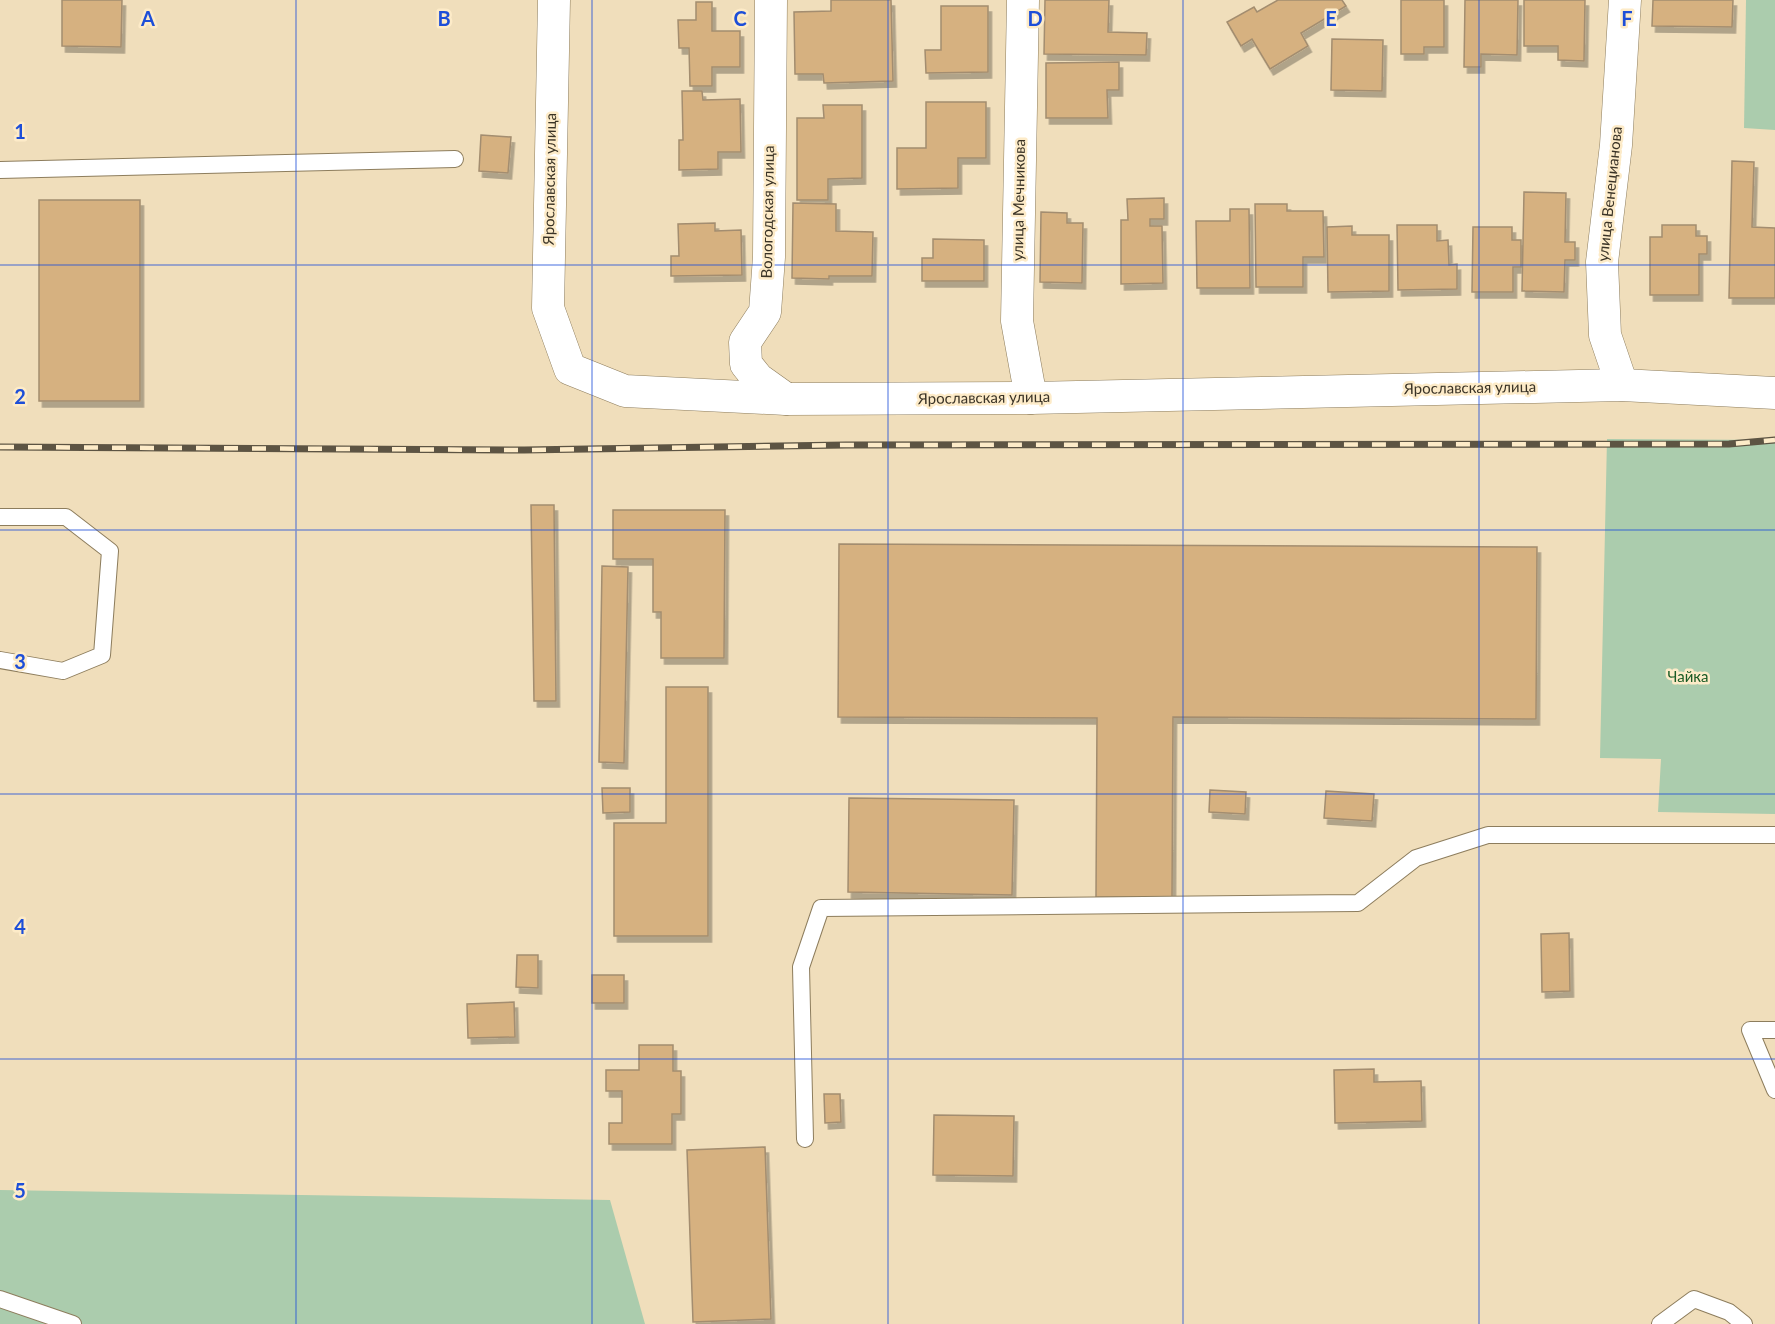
<svg xmlns="http://www.w3.org/2000/svg" width="1775" height="1324" viewBox="0 0 1775 1324" font-family="Lato,sans-serif">
  <style>
    .green { fill: #abccad }
    .building { fill: #d6b180; stroke: #a38d6f; stroke-width: 1.5; filter: url(#shadow) }
    .lines { fill: none; stroke-linecap: round; stroke-linejoin: round }
    .service-casing { stroke: #8d7d5d; stroke-width: 18 }
    .minor-casing { stroke: #8d7d5d; stroke-width: 33 }
    .service { stroke: #fff; stroke-width: 16 }
    .minor { stroke: #fff; stroke-width: 32 }
    .rail-casing { stroke: #5d5443; stroke-width: 7 }
    .rail { stroke: #fdebc8; stroke-width: 4.5; stroke-dasharray: 14; stroke-linecap: butt }
    .grid { fill: none; stroke: #1d4ed8; stroke-width: 1.5; stroke-opacity: 0.55 }
    .labels { text-anchor: middle; stroke-width: 5; stroke-linejoin: round; paint-order: stroke }
    .street-label { font-size: 15px; fill: #3a3326; stroke: #fdebc8 }
    .park-label { font-size: 15px; fill: #1a5b25; stroke: #fdebc8 }
    .grid-label { font-size: 20px; text-anchor: middle; font-weight: bold; fill: #1d4ed8; stroke: #fdebc8; stroke-width: 5; stroke-linejoin: round; paint-order: stroke }
  </style>
  <defs>
    <filter id="shadow"><feDropShadow dx="3.5" dy="6" stdDeviation="0" flood-color="#0004"/></filter>
  </defs>
  <rect width="100%" height="100%" fill="#f0debb"/>
  <g class="green">
    <polygon points="1746,0 1775,0 1775,130 1744,128"/>
    <polygon points="1607,439 1775,440 1775,814 1658,812 1661,759 1600,758"/>
    <polygon points="0,1190 610,1200 645,1324 0,1324"/>
  </g>
  <g class="building">
    <polygon points="62,0 122,0 121,47 62,46"/>
    <polygon points="831,0 891,0 893,81 824,83 823,74 795,74 794,12 831,11"/>
    <polygon points="1045,0 1109,0 1108,32 1147,33 1146,55 1044,54"/>
    <polygon points="1278,0 1342,0 1346,6 1301,33 1308,46 1270,69 1252,39 1241,46 1227,22 1254,7 1257,12"/>
    <polygon points="1401,0 1444,0 1444,47 1424,47 1424,54 1401,54"/>
    <polygon points="1465,0 1518,0 1517,55 1481,54 1481,67 1464,67"/>
    <polygon points="1524,0 1585,0 1584,61 1558,60 1558,46 1524,46"/>
    <polygon points="1653,0 1733,0 1732,27 1652,26"/>
    <polygon points="696,2 712,2 712,31 740,31 740,67 712,67 712,86 690,86 689,48 679,48 678,20 696,20"/>
    <polygon points="941,6 988,6 988,72 926,73 925,50 941,50"/>
    <polygon points="1332,39 1383,40 1382,91 1331,90"/>
    <polygon points="1119,62 1119,90 1107,90 1108,118 1046,118 1046,63"/>
    <polygon points="682,91 702,91 703,100 740,99 741,152 718,152 718,169 679,170 679,140 683,140"/>
    <polygon points="926,102 986,102 986,158 958,158 958,188 897,189 897,148 926,148"/>
    <polygon points="823,105 862,105 862,178 828,179 828,200 797,200 797,118 824,118"/>
    <polygon points="481,135 511,137 508,173 479,171"/>
    <polygon points="1732,161 1754,162 1752,227 1775,228 1775,298 1729,298"/>
    <polygon points="1524,192 1566,193 1565,242 1575,242 1575,260 1565,260 1564,292 1522,291"/>
    <polygon points="1164,198 1164,219 1150,219 1150,226 1162,226 1163,283 1121,284 1121,220 1128,220 1127,199"/>
    <rect x="39" y="200" width="101" height="201"/>
    <polygon points="793,203 836,204 836,231 873,232 872,276 829,276 829,279 792,278"/>
    <polygon points="1255,204 1287,204 1287,211 1323,211 1324,257 1303,257 1303,287 1256,287"/>
    <polygon points="1230,209 1249,209 1250,288 1197,288 1196,221 1230,221"/>
    <polygon points="1041,212 1067,213 1067,223 1083,223 1082,283 1040,282"/>
    <polygon points="715,223 715,231 741,230 742,275 671,276 671,256 679,256 678,224"/>
    <polygon points="1397,225 1437,225 1437,241 1448,240 1449,265 1457,264 1457,289 1398,290"/>
    <polygon points="1662,225 1696,225 1696,236 1707,236 1707,254 1699,254 1699,295 1650,295 1650,237 1662,237"/>
    <polygon points="1352,226 1352,235 1389,235 1389,291 1328,292 1327,227"/>
    <polygon points="1473,227 1512,227 1512,240 1521,240 1521,267 1513,267 1513,292 1472,292"/>
    <polygon points="933,239 984,240 984,281 922,281 922,258 933,258"/>
    <polygon points="531,505 554,505 556,701 534,701"/>
    <polygon points="613,510 725,510 724,658 661,658 661,612 653,612 653,559 613,559"/>
    <polygon points="839,544 1537,547 1536,719 1173,717 1172,898 1096,897 1097,718 838,717"/>
    <polygon points="602,566 628,567 624,763 599,762"/>
    <polygon points="666,687 708,687 708,936 614,936 614,823 666,823"/>
    <polygon points="602,788 630,788 630,812 603,813"/>
    <polygon points="1210,790 1246,792 1245,814 1209,812"/>
    <polygon points="1326,791 1374,794 1372,821 1324,818"/>
    <polygon points="849,798 1014,800 1012,895 848,892"/>
    <polygon points="1569,933 1570,991 1542,992 1541,934"/>
    <polygon points="517,955 538,955 538,988 516,987"/>
    <rect x="592" y="975" width="32" height="28"/>
    <polygon points="514,1002 515,1037 468,1038 467,1004"/>
    <polygon points="639,1045 673,1045 673,1071 681,1071 681,1114 672,1114 672,1144 609,1144 609,1123 622,1123 622,1091 606,1091 606,1070 639,1070"/>
    <polygon points="1374,1069 1374,1082 1421,1081 1422,1121 1335,1123 1334,1070"/>
    <polygon points="824,1094 840,1094 841,1122 825,1123"/>
    <polygon points="934,1115 1014,1116 1013,1176 933,1175"/>
    <polygon points="765,1147 771,1319 693,1322 687,1150"/>
  </g>
  <g class="lines">
    <defs>
      <g id="service">
        <polyline points="0,170 455,159"/>
        <polyline points="0,517 66,517 110,551 102,655 63,671 0,660"/>
        <polyline points="1775,1030 1750,1030 1775,1090"/>
        <polyline points="805,1139 801,967 821,908 1358,903 1416,858 1488,835 1775,835"/>
        <polyline points="0,1299 73,1324"/>
        <polyline points="1660,1324 1694,1299 1729,1312 1744,1324"/>
      </g>
      <g id="minor">
        <polyline points="554,0 548,308 570,369 625,391 786,399 1031,398 1622,385 1775,393"/>
        <polyline points="771,0 769,257 765,312 745,342 746,364 758,379 786,399"/>
        <polyline points="1023,0 1017,321 1031,398"/>
        <polyline points="1622,385 1605,335 1602,262 1616,145 1625,0"/>
      </g>
    </defs>
    <use href="#service" class="service-casing"/>
    <use href="#minor" class="minor-casing"/>
    <use href="#service" class="service"/>
    <use href="#minor" class="minor"/>
    <defs>
      <polyline id="rail" points="0,447 524,450 846,445 1729,444 1775,440"/>
    </defs>
    <use href="#rail" class="rail-casing"/>
    <use href="#rail" class="rail"/>
  </g>
  <path class="grid" d="M296,0V1324M592,0V1324M888,0V1324M1183,0V1324M1479,0V1324M0,265H1775M0,530H1775M0,794H1775M0,1059H1775"/>
  <g class="labels">
    <g class="street-label">
      <text transform="translate(550 179) rotate(-89)" y="5">Ярославская улица</text>
      <text transform="translate(1610 194) rotate(-84)" y="5">улица Венецианова</text>
      <text transform="translate(1019 200) rotate(-89)" y="5">улица Мечникова</text>
      <text transform="translate(768 212) rotate(-89)" y="5">Вологодская улица</text>
      <text transform="translate(1470 388) rotate(-1)" y="5">Ярославская улица</text>
      <text transform="translate(984 398) rotate(-1)" y="5">Ярославская улица</text>
    </g>
    <g class="park-label">
      <text x="1688" y="682">Чайка</text>
    </g>
  </g>
  <g class="grid-label">
    <text x="148" y="26">A</text>
    <text x="444" y="26">B</text>
    <text x="740" y="26">C</text>
    <text x="1035" y="26">D</text>
    <text x="1331" y="26">E</text>
    <text x="1627" y="26">F</text>
    <text x="20" y="139">1</text>
    <text x="20" y="404">2</text>
    <text x="20" y="669">3</text>
    <text x="20" y="934">4</text>
    <text x="20" y="1198">5</text>
  </g>
</svg>
